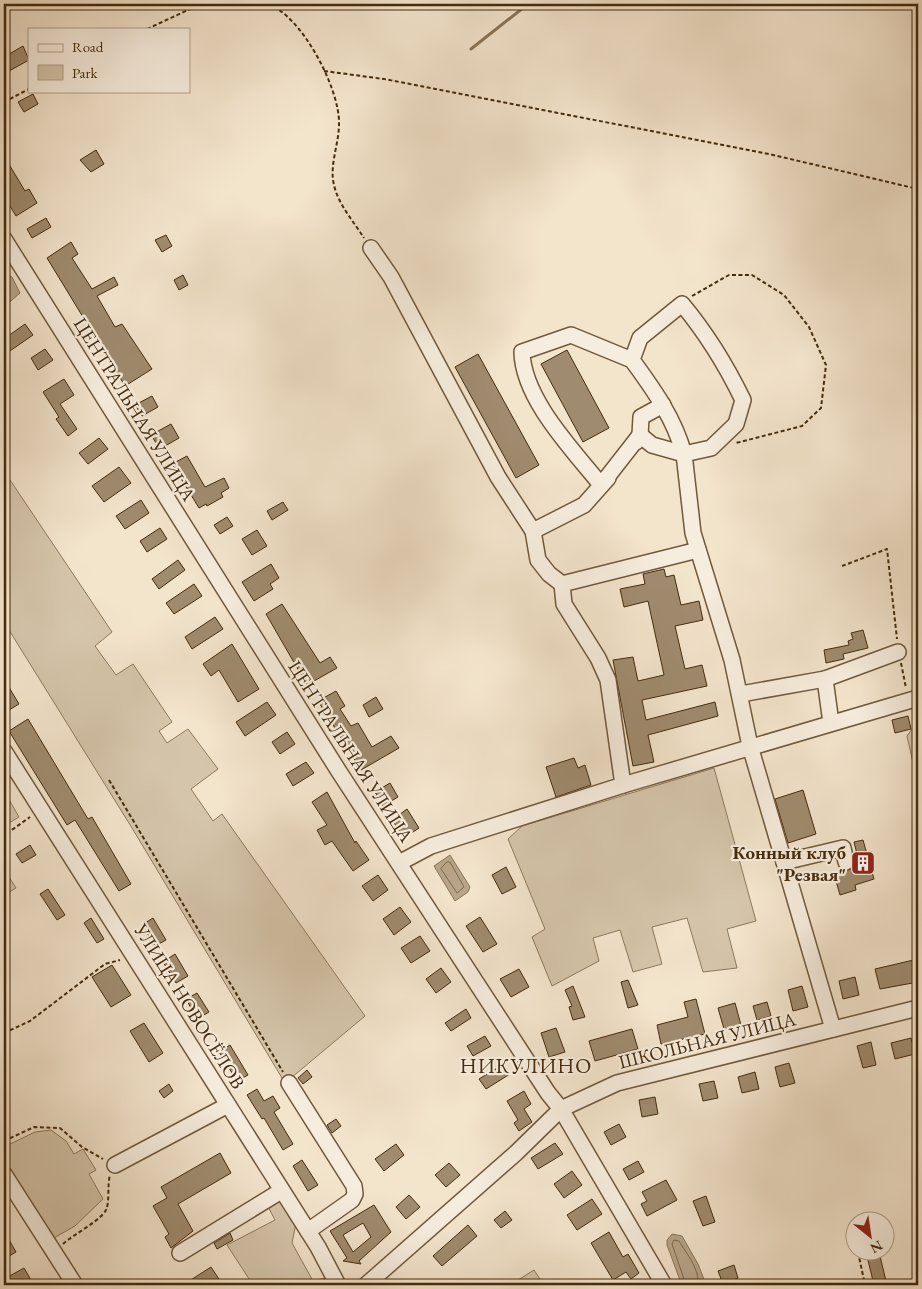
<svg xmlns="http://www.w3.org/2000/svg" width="922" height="1289" viewBox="0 0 922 1289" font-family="'EB Garamond',serif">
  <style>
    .green { fill: #d5c5ab; stroke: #8d785b }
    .water { fill: #b8a58a; stroke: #8a7457 }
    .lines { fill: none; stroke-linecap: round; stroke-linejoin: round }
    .shore { stroke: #7e684a; stroke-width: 1 }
    .stream { stroke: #8a7457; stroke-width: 3 }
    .building { fill: #9f8b6f; stroke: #452b0b; fill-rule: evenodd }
    .minor-casing { stroke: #70593b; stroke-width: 18 }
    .path { stroke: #452b0b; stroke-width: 2; stroke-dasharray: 4 2.5; stroke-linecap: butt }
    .minor { stroke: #f7edde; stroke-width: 15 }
    .labels { text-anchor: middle; stroke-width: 4.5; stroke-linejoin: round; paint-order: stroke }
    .street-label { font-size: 19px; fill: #452b0b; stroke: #f7edde }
    .poi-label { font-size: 19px; font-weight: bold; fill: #452b0b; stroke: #f7edde; text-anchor: end }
    .quarter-label { font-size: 21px; letter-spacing: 1px; fill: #452b0b; stroke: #f7edde }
  </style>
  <rect width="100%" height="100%" fill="#f3e4cc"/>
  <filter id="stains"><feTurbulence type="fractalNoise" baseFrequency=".004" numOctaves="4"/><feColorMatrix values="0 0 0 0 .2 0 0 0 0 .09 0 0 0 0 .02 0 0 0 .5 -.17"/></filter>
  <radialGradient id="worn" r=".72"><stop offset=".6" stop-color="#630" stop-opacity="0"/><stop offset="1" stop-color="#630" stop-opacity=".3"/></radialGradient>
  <g class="green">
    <polygon points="4,471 112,632 95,646 116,675 133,664 172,722 159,731 167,743 188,729 218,769 191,789 213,821 222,814 365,1016 285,1083 132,828 4,622"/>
    <polygon points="918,721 918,785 907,736"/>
    <polygon points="714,768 756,921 727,929 737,968 703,972 687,918 652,927 662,964 633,972 620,930 593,938 599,961 552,986 532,937 545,929 508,839 522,826"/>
    <polygon points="4,791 19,817 4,826"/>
    <polygon points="4,869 16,888 4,895"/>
    <polygon points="51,1130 66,1141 74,1154 83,1149 96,1170 89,1174 103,1199 75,1226 52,1239 4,1167 4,1149 6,1146 35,1132"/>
    <polygon points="279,1200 296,1223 292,1243 313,1281 329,1277 334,1285 253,1285 227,1245 275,1220 266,1203"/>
    <polygon points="534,1270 544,1285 510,1285"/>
  </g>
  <g class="water">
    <polygon points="5,274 12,277 20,293 4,307"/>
    <polygon points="450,855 470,887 468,892 455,901 434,866"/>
    <polygon points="672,1234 682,1236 698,1264 705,1282 701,1285 683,1285 681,1283 667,1245 667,1240"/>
  </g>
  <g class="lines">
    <g class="shore">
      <polygon points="447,862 450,862 464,887 457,893 441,869"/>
      <path d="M686,1285L672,1244L674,1240L679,1241C687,1254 700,1270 698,1285"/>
    </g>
    <polyline class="stream" points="471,49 528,4"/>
  </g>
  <g class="building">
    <polygon points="23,46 29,60 9,71 4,62 4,57"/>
    <polygon points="33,94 38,104 24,112 18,102"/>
    <polygon points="96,150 104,164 91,172 80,160"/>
    <polygon points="4,156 25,191 29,189 37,203 16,216 4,196"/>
    <polygon points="46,218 51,227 32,238 27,229"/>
    <polygon points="166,235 172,246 162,252 155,240"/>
    <polygon points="71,242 78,254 72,258 92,289 114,277 118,285 97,296 115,327 122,324 152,369 125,386 47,258"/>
    <polygon points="183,275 188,285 179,290 174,280"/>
    <polygon points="25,324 33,335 7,353 4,347 4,339"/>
    <polygon points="45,349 53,360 38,370 31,358"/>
    <polygon points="567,350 609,428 583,442 541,364"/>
    <polygon points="478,354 539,465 516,478 455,367"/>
    <polygon points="64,379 74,395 60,404 77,429 68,436 56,419 59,417 43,392"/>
    <polygon points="152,396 158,407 142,416 135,405"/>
    <polygon points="171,424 179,438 160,449 151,435"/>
    <polygon points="99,438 108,449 88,464 79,453"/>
    <polygon points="187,456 205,487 224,478 229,488 221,493 223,497 207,506 206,504 199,508 172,464"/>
    <polygon points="119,467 131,483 104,502 92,486"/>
    <polygon points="141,500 149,513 125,529 116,516"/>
    <polygon points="283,502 288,510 272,520 267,511"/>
    <polygon points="227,517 233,526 220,534 214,525"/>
    <polygon points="160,528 167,539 147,552 140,541"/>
    <polygon points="257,530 267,546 252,555 242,539"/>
    <polygon points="178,560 185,570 159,589 152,579"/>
    <polygon points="271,564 279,578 270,584 273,589 254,601 242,582"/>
    <polygon points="664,569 666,577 674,575 681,605 699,601 703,620 675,626 685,669 702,665 707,686 642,700 646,720 715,702 718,716 648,735 654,762 633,766 613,660 633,657 638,681 664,675 648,601 624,607 620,589 645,584 643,574"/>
    <polygon points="194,584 202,596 174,614 166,603"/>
    <polygon points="282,604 320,663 330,657 337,668 307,685 266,614"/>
    <polygon points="215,617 223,629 192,649 185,637"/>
    <polygon points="863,630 868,648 843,654 844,659 826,663 824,650 849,645 848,641 853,639 851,633"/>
    <polygon points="232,644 259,689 238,702 219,670 211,676 203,664"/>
    <polygon points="4,679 19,704 4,713"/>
    <polygon points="336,691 345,706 340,709 351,726 358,723 372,747 391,736 399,748 361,770 318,701"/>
    <polygon points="376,697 383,709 369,717 363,705"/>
    <polygon points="267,702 276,715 245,736 236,722"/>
    <polygon points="908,716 911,729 895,733 892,720"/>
    <polygon points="28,719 88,819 92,817 131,884 119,891 75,820 67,825 9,731"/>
    <polygon points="287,732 295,744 280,754 272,742"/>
    <polygon points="574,758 578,768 585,765 591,785 556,797 546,767"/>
    <polygon points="306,762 314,773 293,786 286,774"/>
    <polygon points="390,783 398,797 383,806 375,792"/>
    <polygon points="803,790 816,834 788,843 775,799"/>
    <polygon points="327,792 355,843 356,841 369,860 353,871 332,841 325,845 317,830 327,825 312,802"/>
    <polygon points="407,809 419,828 404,838 392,820"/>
    <polygon points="863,840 874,879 855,885 856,890 840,895 834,874 854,868 855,863 859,862 854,842"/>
    <polygon points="30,845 36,855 22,863 16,854"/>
    <polygon points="506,867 516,887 502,894 492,875"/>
    <polygon points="378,875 388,890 373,901 362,886"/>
    <polygon points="48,889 65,915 57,920 40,894"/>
    <polygon points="400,907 411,922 394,935 383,919"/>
    <polygon points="480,917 497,944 483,952 466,926"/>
    <polygon points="91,918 104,939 97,943 84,923"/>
    <polygon points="153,918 166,940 155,946 142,925"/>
    <polygon points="420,936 430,951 411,963 401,948"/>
    <polygon points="175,954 188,976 176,983 163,962"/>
    <polygon points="918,959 918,982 880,989 875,969"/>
    <polygon points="112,965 131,995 111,1007 92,977"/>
    <polygon points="441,968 451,982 436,993 426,979"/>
    <polygon points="519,969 529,987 511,997 500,979"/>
    <polygon points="855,977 859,995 843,999 839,981"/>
    <polygon points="628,980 638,1005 628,1008 621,982"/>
    <polygon points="573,986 585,1017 573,1020 569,1007 572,1006 565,990"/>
    <polygon points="802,986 808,1007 793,1011 788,990"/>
    <polygon points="197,993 209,1012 197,1019 186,999"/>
    <polygon points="696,999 705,1034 661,1044 657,1025 688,1017 684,1002"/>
    <polygon points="767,1002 771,1016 757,1020 753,1006"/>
    <polygon points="735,1003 741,1025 724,1029 718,1008"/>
    <polygon points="466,1009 471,1018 451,1031 445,1023"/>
    <polygon points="144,1023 163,1053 149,1062 130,1031"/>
    <polygon points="556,1028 565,1052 549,1057 541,1033"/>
    <polygon points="632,1029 638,1049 595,1061 589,1041"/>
    <polygon points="485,1036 491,1046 473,1056 467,1046"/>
    <polygon points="911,1038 915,1054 895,1059 891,1043"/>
    <polygon points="871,1042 876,1065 863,1068 857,1046"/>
    <polygon points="230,1045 248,1075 237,1081 219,1052"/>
    <polygon points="789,1063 795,1083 780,1087 775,1067"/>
    <polygon points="504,1064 510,1074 486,1089 479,1079"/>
    <polygon points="307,1070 312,1077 303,1084 298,1078"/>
    <polygon points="755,1072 759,1089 742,1093 738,1077"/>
    <polygon points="714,1081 718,1098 703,1101 699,1084"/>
    <polygon points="169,1084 173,1091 164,1098 159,1091"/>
    <polygon points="257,1089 264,1101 273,1096 280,1108 274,1112 293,1144 283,1150 264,1118 262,1119 247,1095"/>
    <polygon points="524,1091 531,1104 524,1109 532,1122 519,1131 514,1123 518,1120 507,1101"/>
    <polygon points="655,1097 658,1114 642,1117 639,1100"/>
    <polygon points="336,1119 341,1126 332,1133 327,1125"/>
    <polygon points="619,1124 626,1137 611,1145 604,1132"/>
    <polygon points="555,1143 563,1154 538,1169 531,1158"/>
    <polygon points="396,1144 404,1155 384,1171 375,1159"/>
    <polygon points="220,1153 231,1173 178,1204 193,1231 171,1248 165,1237 169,1234 153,1206 167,1198 161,1187"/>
    <polygon points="302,1160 318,1185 308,1191 293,1166"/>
    <polygon points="638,1161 644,1172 629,1180 623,1169"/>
    <polygon points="449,1163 460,1175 446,1187 435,1175"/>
    <polygon points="572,1171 582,1185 564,1198 554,1184"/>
    <polygon points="666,1180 677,1200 647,1216 641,1204 647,1201 642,1192"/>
    <polygon points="409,1195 420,1207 406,1219 396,1207"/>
    <polygon points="706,1196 715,1222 703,1226 693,1201"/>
    <polygon points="592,1199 602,1214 577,1230 567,1215"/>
    <path d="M374,1205L391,1232L359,1261L361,1264L343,1261L347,1258L330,1231ZM363,1223L371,1237L353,1252L343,1235Z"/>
    <polygon points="505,1211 512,1220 501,1228 494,1220"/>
    <polygon points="468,1225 477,1236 442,1266 433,1256"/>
    <polygon points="4,1231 16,1252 4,1259"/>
    <polygon points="609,1232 623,1257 628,1254 639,1273 631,1279 626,1272 613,1280 591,1243"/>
    <polygon points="230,1233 233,1240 217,1249 214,1243"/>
    <polygon points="866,1252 879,1252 887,1285 874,1285"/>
    <polygon points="734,1265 738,1278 723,1284 718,1271"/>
    <polygon points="211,1267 223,1285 183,1285"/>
    <polygon points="24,1268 34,1285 10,1285 6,1278"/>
  </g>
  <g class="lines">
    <defs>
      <g id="minor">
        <polyline points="4,239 338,770 548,1093 561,1109 664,1285"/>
        <polyline points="371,248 391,277 498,477 533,531 538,560 549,574 562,584 564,604 598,658 608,680 623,785"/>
        <path d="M632,360C654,390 674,418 684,454L711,448L736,424L743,400C726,365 707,334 682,304L640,338L632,360L571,335L522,352C523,399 573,450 601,485L640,435L652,445L684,454L693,533L732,660L750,746L833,1029"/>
        <polyline points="636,442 640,435 641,417 663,405"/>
        <polyline points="533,531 584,505 608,478"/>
        <polyline points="562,584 698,550"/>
        <polyline points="825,679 831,723"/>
        <polyline points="741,694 825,679 898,652"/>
        <polyline points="4,751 318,1247 338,1285"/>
        <polyline points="784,862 843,848 846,862"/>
        <polyline points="399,863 431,846 623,785 918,698"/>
        <polyline points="289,1083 354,1186 355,1194 352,1200 308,1231"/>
        <polyline points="115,1165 228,1105"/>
        <polyline points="4,1174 75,1285"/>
        <polyline points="180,1253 281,1191"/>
        <polyline points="366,1285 516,1153 561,1109 617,1083 918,1008"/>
      </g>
    </defs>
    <use href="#minor" class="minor-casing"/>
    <g class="path">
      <path d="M268,4C302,16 340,89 339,124C339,144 329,166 334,185C338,204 354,222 364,238"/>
      <polyline points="147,29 190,9 215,4"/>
      <polyline points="324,71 384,79 769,154 918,189"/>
      <polyline points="4,102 29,89"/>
      <polyline points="692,296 729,275 752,275 784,295 809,327 826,365 821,408 802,426 736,443"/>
      <polyline points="842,566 887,549 897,639"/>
      <polyline points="901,663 906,688"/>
      <polyline points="109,780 283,1072"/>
      <polyline points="4,840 9,832 30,817"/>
      <polyline points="4,1033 30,1021 105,964 120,960"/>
      <polyline points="4,1141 34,1127 60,1128 82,1147 103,1159"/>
      <path d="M63,1244C74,1234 100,1221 106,1210C110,1201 107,1186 110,1175"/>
      <polyline points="858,1252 865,1285"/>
    </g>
    <use href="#minor" class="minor"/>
  </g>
  <defs>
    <symbol id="building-square" viewBox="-11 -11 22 22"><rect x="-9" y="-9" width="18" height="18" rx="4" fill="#8f2418" stroke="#f7edde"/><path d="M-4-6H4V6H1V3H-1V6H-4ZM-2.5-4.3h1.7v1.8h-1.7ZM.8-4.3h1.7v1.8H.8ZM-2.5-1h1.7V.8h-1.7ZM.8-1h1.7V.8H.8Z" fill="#fff"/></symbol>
  </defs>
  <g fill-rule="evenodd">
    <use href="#building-square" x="849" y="849" width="28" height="28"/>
  </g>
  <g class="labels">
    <g class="street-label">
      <text transform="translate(135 409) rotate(58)" y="7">ЦЕНТРАЛЬНАЯ УЛИЦА</text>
      <text transform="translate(351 751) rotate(57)" y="7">ЦЕНТРАЛЬНАЯ УЛИЦА</text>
      <text transform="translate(190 1006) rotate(58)" y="7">УЛИЦА НОВОСЁЛОВ</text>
      <text transform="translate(707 1040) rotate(-14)" y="7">ШКОЛЬНАЯ УЛИЦА</text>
    </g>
    <g class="poi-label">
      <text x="846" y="859">Конный клуб<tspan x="846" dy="22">"Резвая"</tspan></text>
    </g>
    <g class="quarter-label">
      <text x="526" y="1073">НИКУЛИНО</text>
    </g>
  </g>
  <rect width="922" height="1289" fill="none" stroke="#f3e4cc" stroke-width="20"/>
  <rect x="5" y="5" width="912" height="1279" fill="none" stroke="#452b0b" stroke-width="2.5"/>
  <rect x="10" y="10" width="902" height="1269" fill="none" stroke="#452b0b"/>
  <rect x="28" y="28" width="162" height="65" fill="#f7edde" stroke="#b09f8a"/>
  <rect x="38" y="44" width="25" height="8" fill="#f7edde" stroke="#b09f8a"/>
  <text x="72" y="52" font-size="15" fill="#452b0b">Road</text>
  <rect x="38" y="65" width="25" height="15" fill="#d5c5ab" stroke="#b09f8a"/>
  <text x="72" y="78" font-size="15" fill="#452b0b">Park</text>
  <g transform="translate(870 1236) rotate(150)"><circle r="24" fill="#f7edde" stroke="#b09f8a"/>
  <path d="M0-4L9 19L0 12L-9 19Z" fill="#8f2418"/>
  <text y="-8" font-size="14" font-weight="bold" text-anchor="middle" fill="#452b0b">N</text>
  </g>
  <rect width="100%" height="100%" filter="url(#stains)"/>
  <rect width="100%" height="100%" fill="url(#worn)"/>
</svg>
